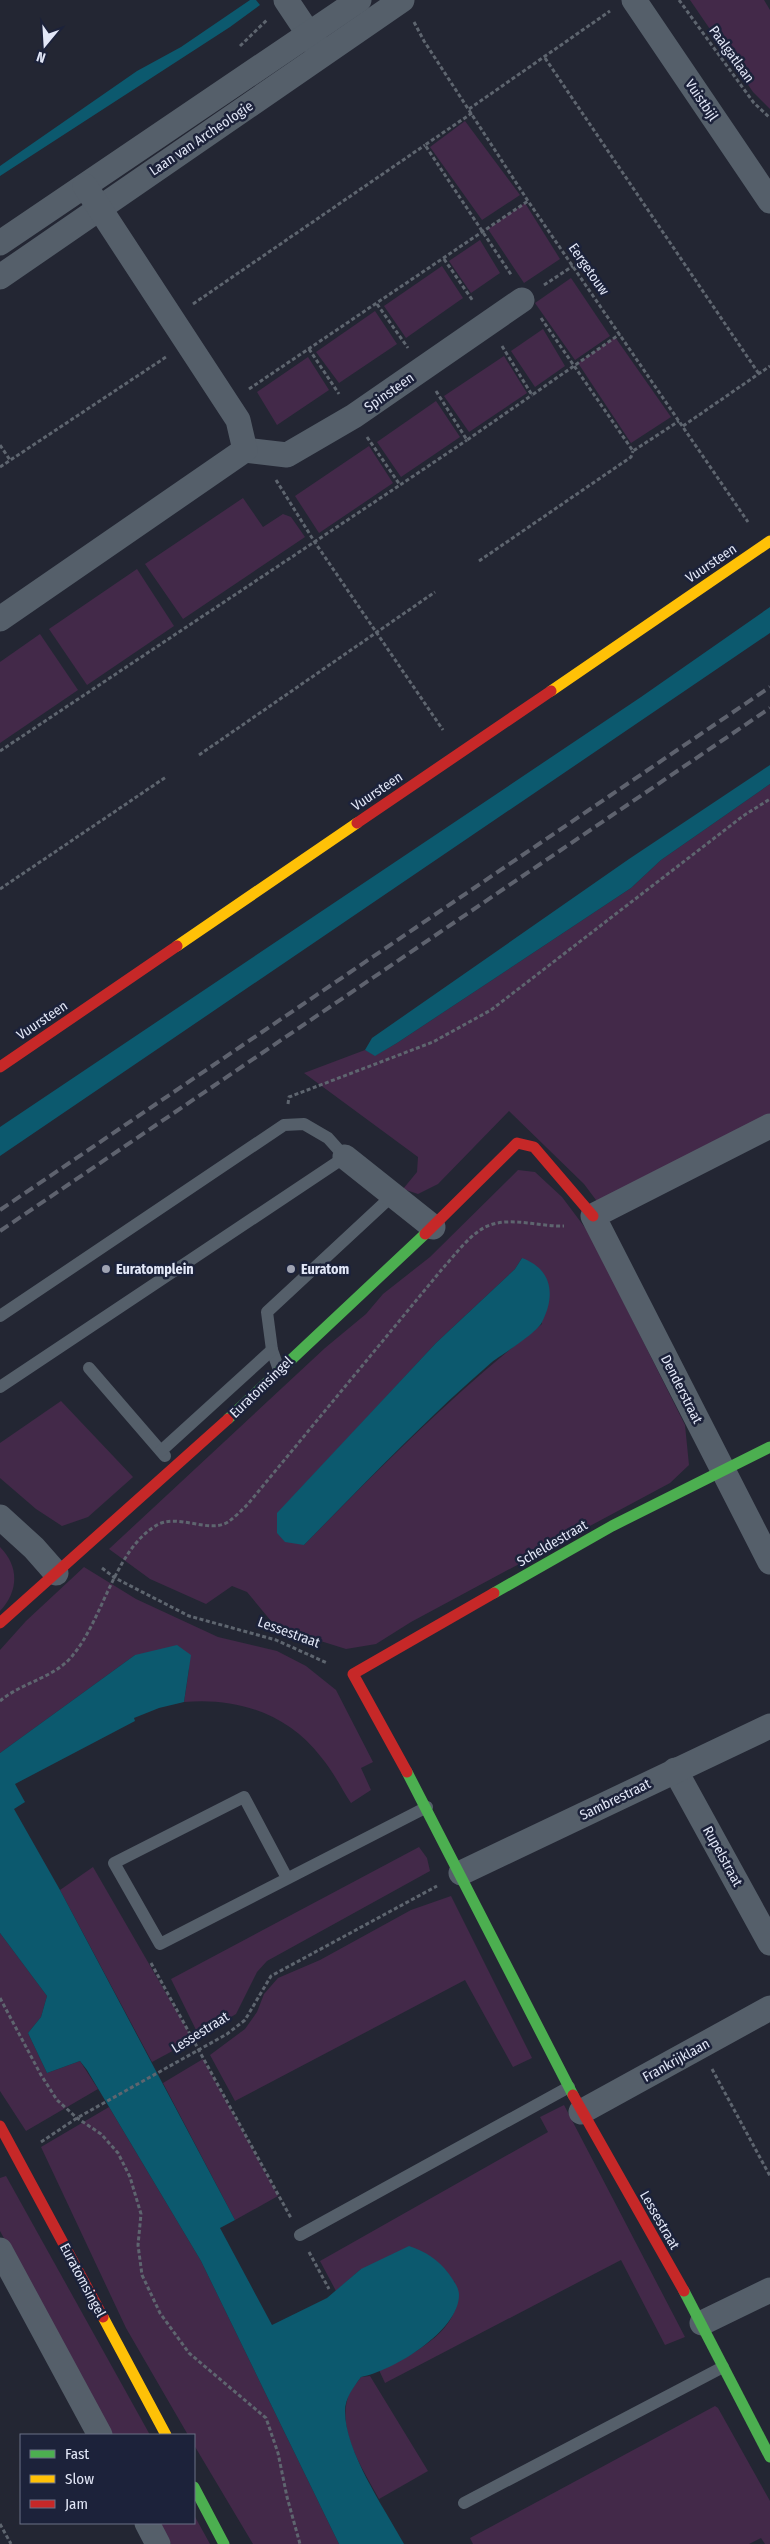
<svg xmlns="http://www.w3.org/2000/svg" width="770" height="2544" viewBox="0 0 770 2544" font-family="'Fira Sans Condensed',sans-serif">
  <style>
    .green { fill: #432949; fill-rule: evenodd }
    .water { fill: #0c596e }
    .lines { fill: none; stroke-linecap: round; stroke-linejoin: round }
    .path { stroke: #5e656f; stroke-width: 3; stroke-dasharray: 4 2.5; stroke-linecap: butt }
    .lane { stroke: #555f6a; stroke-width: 12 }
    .street { stroke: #555f6a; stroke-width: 25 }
    .fast { stroke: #4caf50; stroke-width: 11 }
    .slow { stroke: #ffc107; stroke-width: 11 }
    .jam { stroke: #c62828; stroke-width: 11 }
    .rail { stroke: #5e626e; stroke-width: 4; stroke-dasharray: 10 5; stroke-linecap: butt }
    .poi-dot { fill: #9fa3b2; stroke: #1c223a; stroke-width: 2 }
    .labels { text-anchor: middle; stroke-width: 5; stroke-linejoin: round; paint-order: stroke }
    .street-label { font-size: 14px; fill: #e2e7f7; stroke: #1c223a }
    .poi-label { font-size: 14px; font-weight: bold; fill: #e2e7f7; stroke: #1c223a; text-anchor: start }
  </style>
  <rect width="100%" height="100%" fill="#232633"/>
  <g class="green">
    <polygon points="690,0 764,0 770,10 770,109 753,92"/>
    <polygon points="465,121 520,195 482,220 430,147"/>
    <polygon points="525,203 560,259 524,283 488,229"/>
    <polygon points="480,240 500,273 471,293 449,261"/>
    <polygon points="442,266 463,298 406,338 384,306"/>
    <polygon points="571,278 610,336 575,360 535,303"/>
    <polygon points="375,311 397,344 339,383 316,352"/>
    <polygon points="543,329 565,366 535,387 511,351"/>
    <polygon points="615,337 671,417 631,443 578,363"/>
    <polygon points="504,356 527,393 469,432 444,396"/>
    <polygon points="308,357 329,390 277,425 257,392"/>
    <polygon points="436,401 460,437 401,477 377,442"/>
    <polygon points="369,446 393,483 319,533 295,496"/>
    <polygon points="243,498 263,527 283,514 291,517 305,537 183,619 145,564"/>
    <polygon points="137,569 174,626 87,685 49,629"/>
    <polygon points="40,634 78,690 0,743 0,662"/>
    <polygon points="770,784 770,1114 599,1204 584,1184 509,1111 438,1184 418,1194 403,1189 417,1172 418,1157 304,1073 365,1050 376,1055 397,1043 631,888 661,860"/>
    <path d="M518,1170L535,1172L562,1197L589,1233L685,1425L689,1465L670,1483L411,1622L376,1644L346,1649L276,1627L247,1592L232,1586L206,1604L150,1579L109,1549L325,1348L366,1314L383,1294L430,1257ZM522,1258L542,1324C456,1390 380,1468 304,1545L278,1513L436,1343L515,1269Z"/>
    <polygon points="61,1401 133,1477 88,1517 62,1526 36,1509 0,1478 0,1443"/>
    <path d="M0,1547C19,1566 19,1591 0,1611Z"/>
    <path d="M84,1567L136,1599L218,1637L277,1651L306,1666L336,1690L373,1762L361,1768L371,1790L351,1803C341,1788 333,1771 321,1757C288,1714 237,1697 184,1702L189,1669L135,1655L0,1753V1650L26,1621Z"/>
    <polygon points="419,1847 427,1858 430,1871 267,1961 257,1972 236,2014 199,2036 171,1979"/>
    <polygon points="93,1867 193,2040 152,2062 60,1890"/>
    <polygon points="451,1896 532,2058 513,2067 465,1980 235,2101 210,2055 245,2029 257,2012 264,1994 278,1978 320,1960 411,1910"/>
    <polygon points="0,1933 47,1996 41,2017 28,2033 47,2073 80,2061 98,2089 26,2131 0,2091"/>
    <polygon points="203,2059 278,2196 235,2220 163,2083"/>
    <path d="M564,2105L685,2337L665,2345L621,2260L385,2383L379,2370C413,2355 471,2326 454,2281L361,2269L336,2291L320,2261L548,2132L540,2117Z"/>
    <polygon points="109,2107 201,2261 339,2544 253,2544 194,2445 194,2435 188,2435 126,2328 41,2147"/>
    <polygon points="6,2176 150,2435 112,2435 0,2231 0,2178"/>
    <path d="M370,2376L428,2471L379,2499C363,2469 337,2432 348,2397C350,2390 357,2383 361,2377Z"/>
    <polygon points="715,2406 718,2408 770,2501 770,2544 765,2544 761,2538 749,2544 473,2544 470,2538"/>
    <polygon points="194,2515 210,2544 171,2544 160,2523 194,2523"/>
  </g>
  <g class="water">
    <polygon points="250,0 256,0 260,5 230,27 0,176 0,166 137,71 181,47"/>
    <polygon points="770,607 770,633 0,1156 0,1127 641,697"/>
    <polygon points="770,765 770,784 661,860 631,888 397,1043 375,1056 365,1050 372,1038 629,859"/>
    <path d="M522,1258C552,1269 556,1295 542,1322C538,1332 503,1354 492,1362C426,1419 365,1483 304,1545L285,1542L277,1533V1513L436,1343L515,1269Z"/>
    <path d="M177,1645L191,1655L184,1702L159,1708L134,1718L135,1721L15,1784L25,1802L14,1809L60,1890L235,2220L220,2228L272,2325L327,2298L361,2269L409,2246C426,2252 438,2259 449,2274C453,2280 459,2287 459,2295C459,2331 393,2371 361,2377C353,2388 345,2398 345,2411C345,2452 385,2509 404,2544H339L201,2261L87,2070L80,2061L47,2073L28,2033L41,2017L47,1996L0,1933V1753L135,1655Z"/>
  </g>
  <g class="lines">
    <g class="path">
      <polyline points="679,0 754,103 770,118"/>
      <polyline points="414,22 424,41 528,201 748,522"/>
      <polyline points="240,46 268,19"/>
      <polyline points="545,58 759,374"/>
      <polyline points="469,109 610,11"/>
      <polyline points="472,113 425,145 512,276"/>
      <polyline points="444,259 473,301"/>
      <polyline points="544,285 573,266"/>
      <polyline points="193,304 425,145"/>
      <polyline points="377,304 408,348"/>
      <polyline points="541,318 633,451 679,421"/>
      <polyline points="502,346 532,395 620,334"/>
      <polyline points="309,349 339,394"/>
      <polyline points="249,389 528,201"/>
      <polyline points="436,391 467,440 532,395"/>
      <polyline points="683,426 770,366"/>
      <polyline points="367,437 400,485 467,440"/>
      <polyline points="0,445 10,460"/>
      <polyline points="0,467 166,357"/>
      <polyline points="276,480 314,541 443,730"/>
      <polyline points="479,561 631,457 633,451"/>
      <polyline points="0,751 400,485"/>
      <polyline points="199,755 435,592"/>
      <polyline points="0,889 166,777"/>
      <polyline points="288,1104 289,1097 433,1042 491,1010 743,816 770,799"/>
      <polyline points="102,1568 115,1578 189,1616 276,1640 327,1663"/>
      <path d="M0,1701C22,1682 55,1678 73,1655C103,1619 115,1549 157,1525C178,1513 209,1534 228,1522C235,1517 242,1510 248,1504L443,1268C456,1254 471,1232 490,1225C512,1217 541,1227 564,1226"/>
      <polyline points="151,1963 291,2218"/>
      <polyline points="0,1998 41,2075 57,2100 77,2118 101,2134 118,2153 130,2177 141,2214 138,2245 142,2275 160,2313 189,2353 266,2418 278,2453 287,2497 300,2544"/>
      <polyline points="712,2069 770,2176"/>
      <polyline points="41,2142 77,2118 227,2034 245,2020 271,1976 437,1886"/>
      <polyline points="309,2252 329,2289"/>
      <polyline points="0,2524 11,2544"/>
    </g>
    <g class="lane">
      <polyline points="0,1316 284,1125 304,1124 328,1138 345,1157 0,1387"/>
      <polyline points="89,1368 165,1456"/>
      <polyline points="279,1370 272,1350 267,1312 393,1195"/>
      <polyline points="161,1451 272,1350"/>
      <polyline points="287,1878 244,1797 114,1863 160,1944 427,1807"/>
      <polyline points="300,2235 569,2087"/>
      <polyline points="464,2503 723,2367"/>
    </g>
    <g class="street">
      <polyline points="286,0 318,48"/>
      <polyline points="634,0 770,201"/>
      <polyline points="0,243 359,0"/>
      <polyline points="0,277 402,0"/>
      <polyline points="245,450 287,455 354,416 522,300"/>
      <polyline points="0,619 245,450 238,420 85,186"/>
      <polyline points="770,1126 593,1216 770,1562"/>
      <polyline points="345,1157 433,1227"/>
      <polyline points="0,1517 34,1548 56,1573"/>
      <polyline points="675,1770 770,1943"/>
      <polyline points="461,1873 770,1726"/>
      <polyline points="581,2112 770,2008"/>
      <polyline points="0,2250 100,2435"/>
      <polyline points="702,2323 770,2290"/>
      <polyline points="147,2523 158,2544"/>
    </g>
    <g class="fast">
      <polyline points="228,1419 425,1234"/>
      <polyline points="494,1593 612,1526 770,1447"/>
      <polyline points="407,1772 573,2095"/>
      <polyline points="684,2291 770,2457"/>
      <polyline points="194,2487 224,2544"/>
    </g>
    <g class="slow">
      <polyline points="551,691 770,541"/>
      <polyline points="177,946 357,823"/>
      <polyline points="103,2317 166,2435"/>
    </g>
    <g class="jam">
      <polyline points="357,823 551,691"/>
      <polyline points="0,1067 177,946"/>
      <polyline points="425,1234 517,1143 534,1147 593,1216"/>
      <polyline points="0,1623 228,1419"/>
      <polyline points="407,1772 353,1674 494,1593"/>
      <polyline points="573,2095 684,2291"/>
      <polyline points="0,2126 103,2317"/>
    </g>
    <g class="rail">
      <polyline points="0,1210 770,687"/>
      <polyline points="0,1231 770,708"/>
    </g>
  </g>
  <g class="poi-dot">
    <circle cx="106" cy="1269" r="5"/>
    <circle cx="291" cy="1269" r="5"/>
  </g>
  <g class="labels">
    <g class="street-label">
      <text transform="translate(732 54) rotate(54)" y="5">Paalgatlaan</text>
      <text transform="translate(702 100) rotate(56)" y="5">Vuistbijl</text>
      <text transform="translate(201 138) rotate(-34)" y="5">Laan van Archeologie</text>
      <text transform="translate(589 269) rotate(55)" y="5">Eergetouw</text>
      <text transform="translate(389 392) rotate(-35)" y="5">Spinsteen</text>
      <text transform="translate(711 563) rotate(-34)" y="5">Vuursteen</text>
      <text transform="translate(377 791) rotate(-34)" y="5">Vuursteen</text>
      <text transform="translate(42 1020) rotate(-34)" y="5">Vuursteen</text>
      <text transform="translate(261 1387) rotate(-44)" y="5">Euratomsingel</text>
      <text transform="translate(682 1389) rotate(63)" y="5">Denderstraat</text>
      <text transform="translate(552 1543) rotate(-30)" y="5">Scheldestraat</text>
      <text transform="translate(289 1632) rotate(20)" y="5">Lessestraat</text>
      <text transform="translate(615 1799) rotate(-26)" y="5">Sambrestraat</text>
      <text transform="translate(723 1856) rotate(61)" y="5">Rupelstraat</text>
      <text transform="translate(200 2032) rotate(-32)" y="5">Lessestraat</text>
      <text transform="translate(676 2060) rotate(-29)" y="5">Frankrijklaan</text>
      <text transform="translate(660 2220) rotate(60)" y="5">Lessestraat</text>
      <text transform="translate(83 2280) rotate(62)" y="5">Euratomsingel</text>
    </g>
    <g class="poi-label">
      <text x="116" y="1274">Euratomplein</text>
      <text x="301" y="1274">Euratom</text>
    </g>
  </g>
  <rect x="20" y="2434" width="175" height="90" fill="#1c223a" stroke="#6b7186"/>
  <rect x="30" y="2450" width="25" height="8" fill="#4caf50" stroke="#6b7186"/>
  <text x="65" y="2459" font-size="15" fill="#e2e7f7">Fast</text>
  <rect x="30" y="2475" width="25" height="8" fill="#ffc107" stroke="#6b7186"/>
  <text x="65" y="2484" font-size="15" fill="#e2e7f7">Slow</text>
  <rect x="30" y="2500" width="25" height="8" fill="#c62828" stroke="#6b7186"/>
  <text x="65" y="2509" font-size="15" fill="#e2e7f7">Jam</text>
  <g transform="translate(45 45) rotate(198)" stroke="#1c223a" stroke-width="4" paint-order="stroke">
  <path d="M0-4L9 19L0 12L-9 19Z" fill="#e2e7f7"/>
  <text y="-8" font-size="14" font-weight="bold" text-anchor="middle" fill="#e2e7f7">N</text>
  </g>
</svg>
